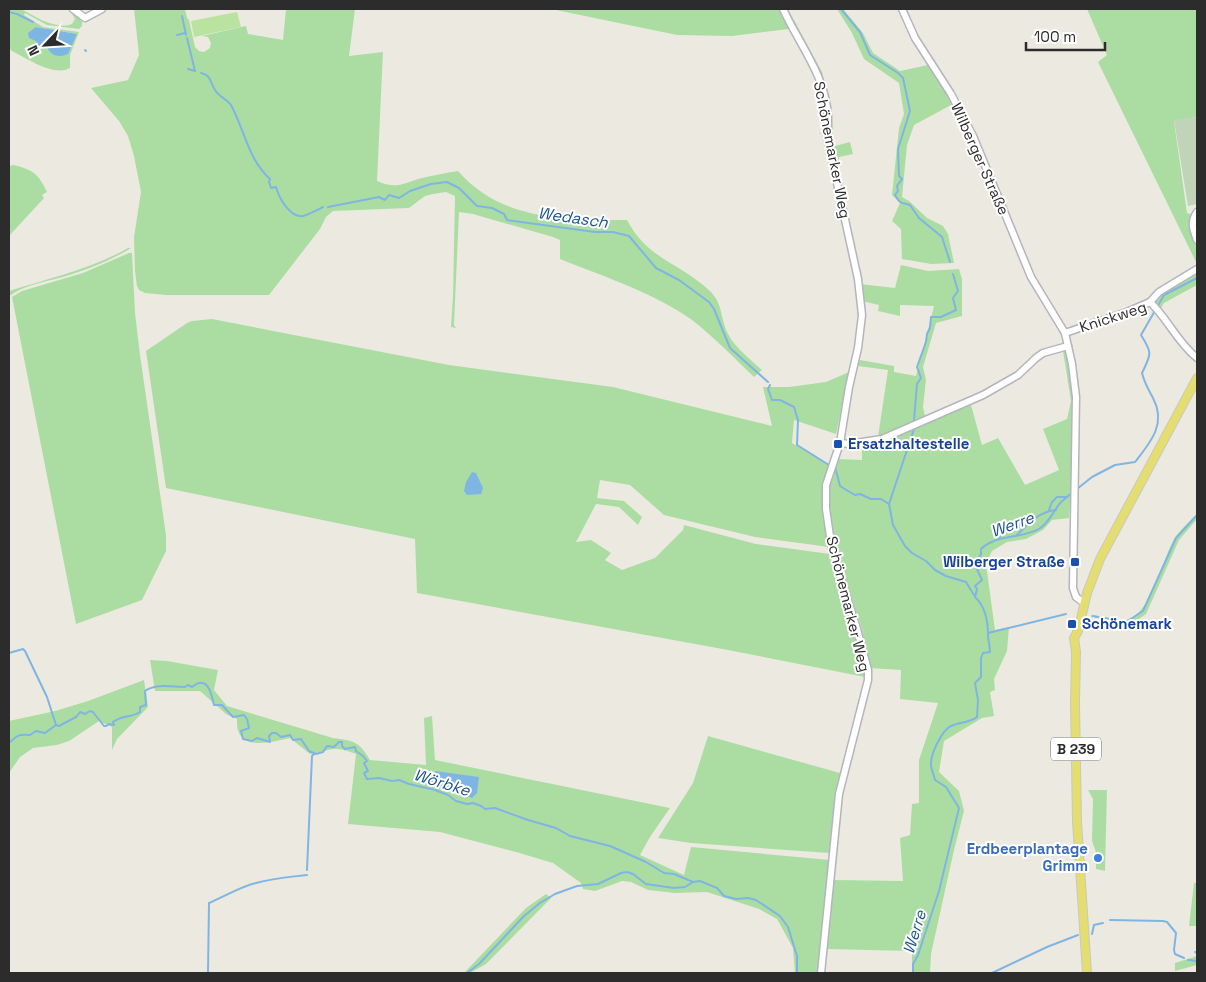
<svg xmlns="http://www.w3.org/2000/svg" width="1206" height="982" viewBox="0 0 1206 982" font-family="'Space Grotesk',sans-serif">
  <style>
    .green { fill: #abdda3; fill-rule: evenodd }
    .cemetery { fill: #c1d4b9 }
    .pitch { fill: #bae3a0 }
    .water { fill: #7fb5e3 }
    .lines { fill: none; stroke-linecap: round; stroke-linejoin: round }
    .stream { stroke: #7fb5e3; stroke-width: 2 }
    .minor-casing { stroke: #b4b4be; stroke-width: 9 }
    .major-casing { stroke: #c8c8c8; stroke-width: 10 }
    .minor { stroke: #fff; stroke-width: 6 }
    .major { stroke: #e3de6f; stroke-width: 8 }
    .transit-dot { fill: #1a4fb4; stroke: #fff; stroke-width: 2 }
    .shop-dot { fill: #3f7fe0; stroke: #fff; stroke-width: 2 }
    .labels { text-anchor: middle; stroke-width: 4; stroke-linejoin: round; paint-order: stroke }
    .shield { fill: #fff; stroke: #6b6b6b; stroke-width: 1 }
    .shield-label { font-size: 14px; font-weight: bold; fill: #2c2c2c }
    .street-label { font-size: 15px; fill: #2c2c2c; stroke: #fff }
    .transit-label { font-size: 15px; font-weight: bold; fill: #164399; stroke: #fff; text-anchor: start }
    .shop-label { font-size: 15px; font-weight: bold; fill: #366cbe; stroke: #fff; text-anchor: end }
    .water-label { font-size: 16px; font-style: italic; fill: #1b5291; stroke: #fff }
  </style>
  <rect width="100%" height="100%" fill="#eceae0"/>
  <g class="green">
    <path d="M9,9L15,10L21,9C36,17 55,30 72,24L75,19L69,9H72L82,18V26L79,29L47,25L25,13L24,15L43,27L79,32L70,55V68C54,77 28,59 12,51L9,48ZM36,27L77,34L72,43L52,53L47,47L37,45Z"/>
    <path d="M134,9H185L187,18L189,20L195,47L199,51L204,52L210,48L211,43L208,37L202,36L246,26L248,34L283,40L286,9H355L349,56L383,52L377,181C397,190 403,183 422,178C434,175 446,173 458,171C502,221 565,220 627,220C648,260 681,263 711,292C721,302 721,315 725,327C731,345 749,358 762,370L754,377C734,358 714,337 692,320C654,293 603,276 560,259V240L553,237L473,214L459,212L454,325L456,328L451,327L453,296L455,196L446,192L433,194L425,196L409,208L333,211L326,217L320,229L269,295H166L145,293L139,290L137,286L135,272L134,237L141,192L134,156L128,136L119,121L91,88L128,80L139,55Z"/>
    <path d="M551,9H781C803,47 829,88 825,134H819L823,132C827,93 808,61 789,29L732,36L677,35Z"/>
    <polygon points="784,9 788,9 822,72 831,109 833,128 833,141 835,146 850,142 853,154 839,157 836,173 831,150 826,98"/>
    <polygon points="837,9 843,9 863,33 873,53 900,71 928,65 953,104 914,125 907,145 902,197 909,201 927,218 943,226 948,234 954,263 931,264 902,259 901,229 892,221 900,203 892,195 899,128 904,114 899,83 864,59 852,33"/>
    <polygon points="1087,9 1197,9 1197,117 1174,121 1187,213 1197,216 1197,264 1098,62 1107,55"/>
    <path d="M14,165C33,170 38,173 47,192L42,195L44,198L9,236V166Z"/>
    <path d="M128,248H131C110,261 86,270 63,277C44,282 25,285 9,296V291C50,278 91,269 128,248Z"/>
    <polygon points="129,253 132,253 135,313 140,355 166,535 166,551 142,600 76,624 12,297 22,291 83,273"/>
    <polygon points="901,265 928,271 959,269 962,279 962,316 936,323 923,367 926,380 923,407 925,416 890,433 878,437 888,370 858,366 860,360 894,366 894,372 916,376 934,306 900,305 900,316 878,311 879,305 862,301 860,284 895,288"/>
    <polygon points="1197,273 1197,285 1164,303 1161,308 1153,300 1164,291"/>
    <path d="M212,319L449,365L613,387L772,426L763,387H789L826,382L849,372L836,434L794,420L792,443L829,465L822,489L829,547L755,537L664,515L630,485L600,480L597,498L624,501L642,517L638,525L619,507L596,504L576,542L591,540L611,553L605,560L622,570L655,558L683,530L684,525L756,544L830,554C844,594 861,635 865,677L728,650L417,593L415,539L166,488L146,351L187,323L192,321Z"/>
    <polygon points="1063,351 1066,352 1072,392 1071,488 1069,518 1052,520 1043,530 1026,539 1007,542 992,551 986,564 995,630 1009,627 1007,651 994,679 995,690 990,692 994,716 982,718 944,741 939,772 959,791 964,811 954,850 931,954 930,973 912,973 912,951 826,949 832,880 903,881 900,838 910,835 912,804 919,803 919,760 938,703 900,699 901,670 870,668 862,629 837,554 833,530 828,492 836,459 862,460 862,446 880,441 971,405 982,445 998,438 1025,485 1059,470 1043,429 1067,419 1071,401"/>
    <path d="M1197,514V519L1179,540L1146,614L1135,622L1128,623L1091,617V615C1101,616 1116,621 1126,620C1152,615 1162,557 1176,536C1182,528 1190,521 1197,514Z"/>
    <path d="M150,660L167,661L218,670L214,690L227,706L333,738C354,741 359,741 370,760L426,765L424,718L432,716L435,760L670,808L650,837L640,855L684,875L691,847L830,860L817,973H795L793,948L777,919L759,909L707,892L675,893L648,890L631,882L622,881L595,891L583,889L581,883L553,863L516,852L440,832L348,824L356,754C333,745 332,750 310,754L290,738C275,741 250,749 240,735C237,730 237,724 237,719L226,714L200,691H155Z"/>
    <polygon points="144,680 148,707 117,739 112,750 112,727 99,721 69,741 57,745 33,748 20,757 9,773 9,721 55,711 88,701"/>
    <polygon points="708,736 840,773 835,793 829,853 691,843 658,838 693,783"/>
    <polygon points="1088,790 1107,790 1105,871 1096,869 1096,852 1092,841 1093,799"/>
    <polygon points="1194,883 1197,883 1197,926 1189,926"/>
    <polygon points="546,894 551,898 486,964 470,973 464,973 526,908"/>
    <polygon points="1197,956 1197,965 1175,971 1175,963"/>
  </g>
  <polygon class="cemetery" points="1197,117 1197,204 1188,206 1174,120"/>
  <polygon class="pitch" points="237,12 241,27 194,37 191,21"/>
  <g class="water">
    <path d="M36,27L77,34L68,54C59,58 51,56 47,47L43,48L37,45L36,41L29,38L28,33Z"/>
    <polygon points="472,472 476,473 483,488 481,494 467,495 464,491 466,482"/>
    <polygon points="435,771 479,777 477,793 472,798 437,786 435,784"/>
  </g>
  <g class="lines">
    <g class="stream">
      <path d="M841,9L860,32L870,55L898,73L903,78L910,111L898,149L899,176L902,179L897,186L898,191L895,195C901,205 901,202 910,205L919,218L942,237L950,262"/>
      <polyline points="906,9 909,18"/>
      <polyline points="92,10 94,9"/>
      <polyline points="9,12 17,14 33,22"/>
      <polyline points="182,16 186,35"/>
      <polyline points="177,35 185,33"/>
      <polyline points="187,38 195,71"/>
      <polyline points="85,50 86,51"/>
      <polyline points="188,69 195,71"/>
      <path d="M201,73C211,75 210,82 215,90C219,97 227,99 231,105C245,131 248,159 270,179L269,182L271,188L276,187C279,198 290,218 303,216C310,214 317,210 323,207"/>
      <polyline points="328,207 379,197 385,200 389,195 399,198 410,191 431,184 447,182 459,188 477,206 492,208 504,214 507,220 595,232 613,232 629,236 656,268 679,280 709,302 714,309 730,348 768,382"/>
      <polyline points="770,385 768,389 772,400 780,400 794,407 798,420 797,445 829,465"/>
      <polyline points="914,420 917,384 921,378 917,367 926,342 927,334 930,328 931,317 941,317 956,310 953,298 958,291 953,274"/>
      <polyline points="914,429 889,504 893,525 905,546 912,553 926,561 935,570 946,576 966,582 974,595"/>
      <polyline points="835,467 840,486 848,491 855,495 860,494 871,499 881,499 889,504"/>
      <path d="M1077,489L1092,477L1115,465L1135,462C1150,443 1167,424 1153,398C1149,391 1144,381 1142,373C1151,354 1153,354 1141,335L1164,295L1197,278"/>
      <polyline points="1049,510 1052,502 1057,497 1067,497"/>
      <path d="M1017,535C1028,524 1040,511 1056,510"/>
      <path d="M999,538C1005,528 1015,529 1025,525"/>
      <polyline points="1093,616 1126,622 1143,611 1176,538 1197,515"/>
      <polyline points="988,633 1066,614"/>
      <polyline points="9,653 23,649 25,651 47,697 56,725"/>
      <path d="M9,743C18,735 18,734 30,735L36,731L45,733L56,725L59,726L76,717L80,712L85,714L90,711L93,712L104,726H106L109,724L114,725L113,722C121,715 131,718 140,712V707L146,705L145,691C156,683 173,687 185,687L188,685L192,687C194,686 197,683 199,683C210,681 212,698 214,705H222L233,717L244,715L247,719L249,728L241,731L243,739L252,741L257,738L270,742L269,736L272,733H276L281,737L290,735L293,740L301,739L309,751L316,754L323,752L327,746L334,747L339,742H342V746L345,749L355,747L356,751L363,756L367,761L364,763L368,771L364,773L367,779L379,778L392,781L399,780L409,784L435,790L448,795L456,801L467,804L473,803L481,806L485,809L495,808L528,820L556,828L570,836L610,846L646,862L664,873L674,874L693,882L700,881L717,888L724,896L736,899L748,898L756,900L780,916L788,927L797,956V973"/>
      <polyline points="307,870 312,756 314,754"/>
      <polyline points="1110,920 1163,921 1167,922 1176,933 1174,950 1175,954 1184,958"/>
      <polyline points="1092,934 1094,925 1103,923"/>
      <polyline points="1195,952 1197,953"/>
      <polyline points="1188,960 1197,961"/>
      <path d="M208,973L209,903C225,896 240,887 256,883C273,878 290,877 307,875"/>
      <polyline points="467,973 479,964 524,916 540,903 555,894 577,886 598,884 621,873 627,872 633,874 646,884 674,888 685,887 693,882"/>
      <path d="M913,973V964L918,955L939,891L959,808L946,787L935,780C934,775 931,769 931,765C930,755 942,730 951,726C959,722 970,723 977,717L978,700L975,683L981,677V658L983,653L990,652C990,646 988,640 988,635C988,621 986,607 975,597L977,589L975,586L982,580L976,567L977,559L981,555V549C996,534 1021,539 1039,529C1050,522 1053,511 1061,502C1065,499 1069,495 1073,492"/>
      <polyline points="992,973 1047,947 1078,935"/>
    </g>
    <defs>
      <g id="minor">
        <polyline points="73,9 85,18 102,9"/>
        <path d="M783,9C799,44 826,76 828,117C828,124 827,131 827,137L858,279L862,315L858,348L849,387L840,443L826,485V509L832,550L857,629L868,670V680L839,794L821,973"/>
        <polyline points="902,9 915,38 951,94 973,136 1031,277 1065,333 1072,364 1076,397 1073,588 1076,597 1084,603"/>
        <path d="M1197,212C1190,222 1193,229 1197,240"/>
        <path d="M1150,302C1168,319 1177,342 1197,358"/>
        <polyline points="1065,333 1127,312 1150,302 1159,292 1197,269"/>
        <polyline points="840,443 849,444 882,439 983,395 1018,375 1036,358 1043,353 1068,346"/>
      </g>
      <polyline id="major" points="1087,973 1077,822 1075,703 1076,652 1074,638 1078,631 1087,593 1100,559 1197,378"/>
    </defs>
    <use href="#minor" class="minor-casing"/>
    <use href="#major" class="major-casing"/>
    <use href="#minor" class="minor"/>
    <use href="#major" class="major"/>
  </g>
  <g class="transit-dot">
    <rect x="833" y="439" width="10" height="10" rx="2.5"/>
    <rect x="1070" y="557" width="10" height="10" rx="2.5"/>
    <rect x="1067" y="619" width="10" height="10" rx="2.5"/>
  </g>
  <circle class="shop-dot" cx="1098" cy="858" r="5"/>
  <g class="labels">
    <rect class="shield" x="1051" y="737.5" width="50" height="23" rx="4"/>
    <g class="shield-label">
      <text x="1076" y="754">B 239</text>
    </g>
    <g class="street-label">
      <text transform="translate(832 150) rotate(79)" y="5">Schönemarker Weg</text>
      <text transform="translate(980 159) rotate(66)" y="5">Wilberger Straße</text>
      <text transform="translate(1113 317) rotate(-18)" y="5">Knickweg</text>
      <text transform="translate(848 604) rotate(76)" y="5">Schönemarker Weg</text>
    </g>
    <g class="transit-label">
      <text x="848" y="449">Ersatzhaltestelle</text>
      <text x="1065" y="567" text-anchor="end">Wilberger Straße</text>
      <text x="1082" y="629">Schönemark</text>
    </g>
    <g class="shop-label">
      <text x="1088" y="854">Erdbeerplantage<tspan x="1088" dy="17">Grimm</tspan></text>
    </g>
    <g class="water-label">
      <text transform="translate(573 217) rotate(8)" y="6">Wedasch</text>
      <text transform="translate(1012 524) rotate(-20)" y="6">Werre</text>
      <text transform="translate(442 782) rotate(17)" y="6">Wörbke</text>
      <text transform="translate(914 932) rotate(-73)" y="6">Werre</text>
    </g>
  </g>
  <rect width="1206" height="982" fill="none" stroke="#2c2c2c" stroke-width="20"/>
  <g transform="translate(45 45) rotate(245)" stroke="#ffffff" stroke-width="4" paint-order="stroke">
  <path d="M0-4L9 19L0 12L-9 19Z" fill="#2c2c2c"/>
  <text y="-8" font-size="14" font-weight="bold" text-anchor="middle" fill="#2c2c2c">N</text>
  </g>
  <path d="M1026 42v8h79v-8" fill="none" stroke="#2c2c2c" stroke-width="2.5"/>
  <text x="1034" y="42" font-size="15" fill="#2c2c2c" stroke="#ffffff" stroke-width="4" paint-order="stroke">100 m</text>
</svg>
